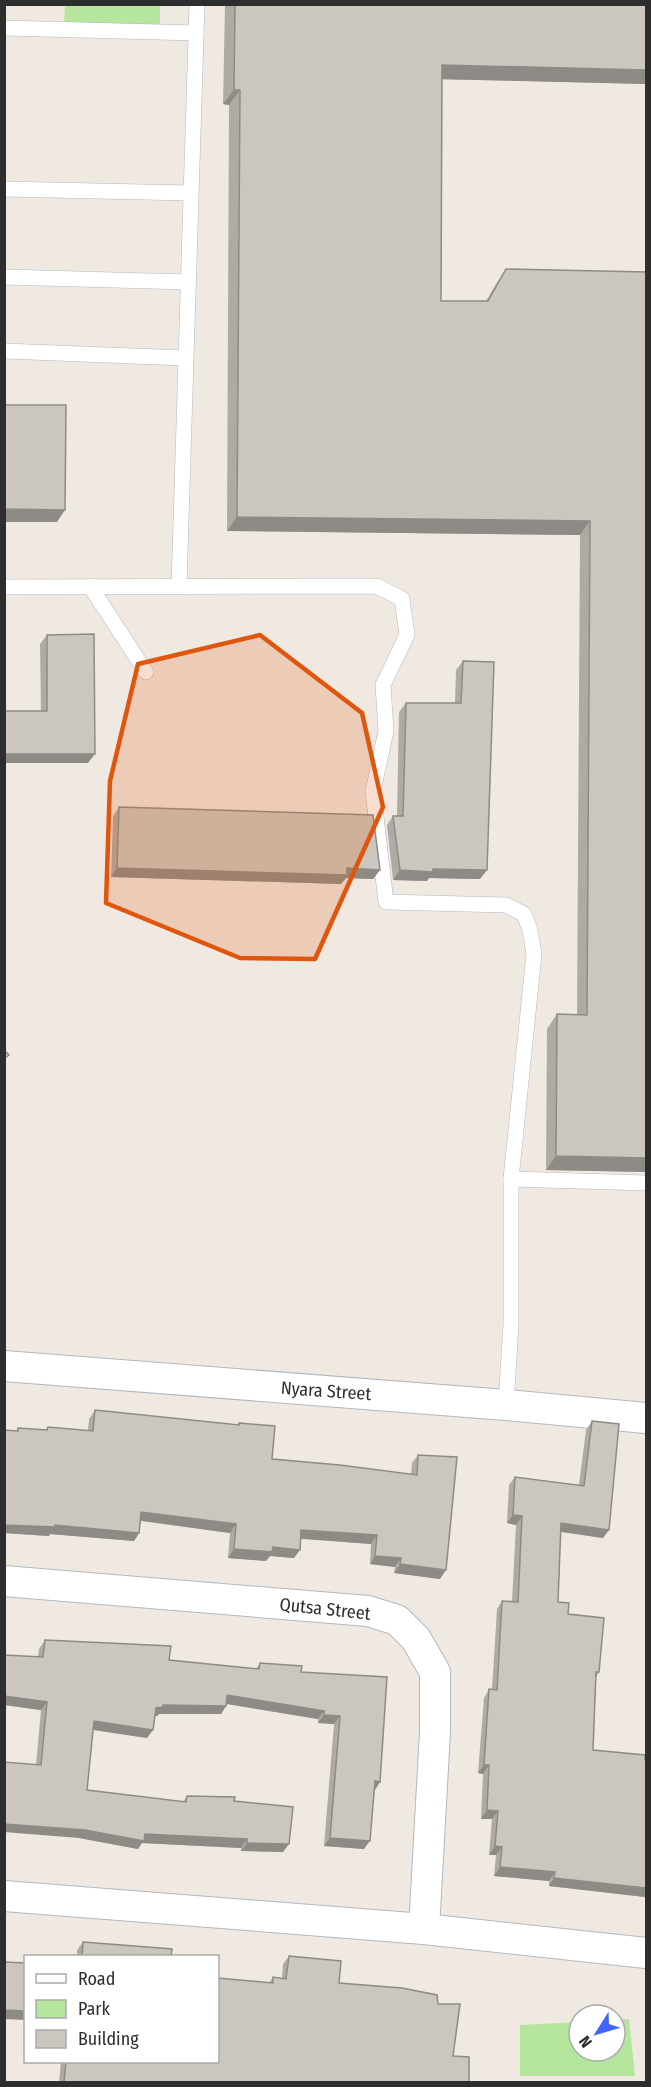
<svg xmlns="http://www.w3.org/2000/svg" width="651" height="2087" viewBox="0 0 651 2087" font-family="'Fira Sans Condensed',sans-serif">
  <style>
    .green { fill: #b6e59e }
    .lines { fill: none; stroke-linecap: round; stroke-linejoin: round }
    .lane-casing { stroke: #b4b7c1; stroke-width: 16 }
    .street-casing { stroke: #b4b7c1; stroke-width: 32 }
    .lane { stroke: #fff; stroke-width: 15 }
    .street { stroke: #fff; stroke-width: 30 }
    .wall { fill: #afaba4 }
    .shaded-wall { fill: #8e8b86 }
    .building { fill: #cbc7bf; stroke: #8e8b86; stroke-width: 1.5 }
    .marked { fill: #df570e; fill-opacity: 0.2; stroke: #df570e; stroke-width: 4.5; stroke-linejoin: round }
    .labels { text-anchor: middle; stroke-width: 4.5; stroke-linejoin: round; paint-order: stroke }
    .street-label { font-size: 18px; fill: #2e2e2e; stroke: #fff }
  </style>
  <rect width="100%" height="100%" fill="#efe9e1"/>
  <g class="green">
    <polygon points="65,5 160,5 160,28 64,25"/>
    <polygon points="629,2019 635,2076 520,2076 520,2025 579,2022 579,2051 615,2051 615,2020"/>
  </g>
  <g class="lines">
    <defs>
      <g id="lane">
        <polyline points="4,28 196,33"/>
        <polyline points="4,189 190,193"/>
        <polyline points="4,277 188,282"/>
        <polyline points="4,351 185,358"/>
        <polyline points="90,586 146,672"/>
        <polyline points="179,586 197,4"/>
        <polyline points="4,587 377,586 402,599 407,635 383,685 386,731 373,791 386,902 506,905 524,914 530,930 534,954 511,1179 511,1324 506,1405"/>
        <polyline points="511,1179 646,1183"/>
      </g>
      <g id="street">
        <polyline points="4,1366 506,1405 646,1418"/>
        <polyline points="4,1581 368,1611 397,1620 416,1639 435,1672 435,1732 424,1929"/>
        <polyline points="4,1896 424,1929 646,1953"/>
      </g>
    </defs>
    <use href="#lane" class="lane-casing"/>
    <use href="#street" class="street-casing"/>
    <use href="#lane" class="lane"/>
    <use href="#street" class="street"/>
  </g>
  <g class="wall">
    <polygon points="225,4 646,4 646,84 442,79 441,301 486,301 496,284 506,269 646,272 646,1172 546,1170 547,1029 557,1014 577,1015 580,535 227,531 229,105 223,104"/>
    <polygon points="47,635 88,763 4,763 4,711 41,711 40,644"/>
    <polygon points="463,661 480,879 429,878 427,881 393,880 387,825 393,816 397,816 399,712 406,703 455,703 456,670"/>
    <polygon points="119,807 380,870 373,879 346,878 341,884 111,877 113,816"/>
    <polygon points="95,1410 238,1425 239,1423 272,1459 411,1475 412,1463 418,1455 440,1579 394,1573 395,1567 370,1564 371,1544 301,1539 294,1558 270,1556 266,1561 228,1558 230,1533 141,1521 139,1533 134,1541 50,1534 49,1536 4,1533 4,1430 16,1431 18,1428 45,1430 48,1427 88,1431 89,1419"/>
    <polygon points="592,1421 603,1538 561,1532 558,1602 568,1614 599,1672 596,1677 593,1750 646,1760 646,1895 645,1897 549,1886 549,1881 494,1876 496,1855 489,1855 492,1819 481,1819 483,1774 478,1773 484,1698 489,1689 492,1689 497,1609 502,1601 512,1601 516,1525 507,1523 509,1485 515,1477 579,1485 586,1430"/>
    <polygon points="45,1640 169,1660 256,1669 260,1663 301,1672 387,1677 374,1790 364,1849 324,1846 334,1724 318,1723 318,1719 227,1704 221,1714 159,1714 157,1716 155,1716 147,1738 93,1730 87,1790 183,1802 187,1796 234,1801 283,1852 241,1851 241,1848 142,1843 138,1849 79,1838 36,1765 41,1710 4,1705 4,1655 38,1657 39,1649"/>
    <polygon points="83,1942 171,1956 77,1956 77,1950"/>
    <polygon points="289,1956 339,1983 438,2004 453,2056 469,2082 471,2082 59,2082 61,2061 218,2061 273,1977 282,1978 283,1964"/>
  </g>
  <g class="shaded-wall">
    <polygon points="442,65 646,70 646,84 432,79"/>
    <polygon points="234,90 240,90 229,105 223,104"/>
    <polygon points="4,509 65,510 57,522 4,522"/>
    <polygon points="237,517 590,521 580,535 227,531"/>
    <polygon points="4,754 95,754 88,763 4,763"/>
    <polygon points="117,868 347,868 380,870 373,879 346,878 341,884 111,877"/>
    <polygon points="433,869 487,870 480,879 429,878 427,881 393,880 400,870"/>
    <polygon points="556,1156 646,1158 646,1172 546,1170"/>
    <polygon points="141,1512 236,1524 230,1533 136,1520"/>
    <polygon points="513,1515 522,1516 516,1525 507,1523"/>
    <polygon points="561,1523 609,1530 603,1538 556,1531"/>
    <polygon points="4,1525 55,1525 139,1533 134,1541 50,1534 49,1536 4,1533"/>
    <polygon points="301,1530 377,1535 371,1544 295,1538"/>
    <polygon points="273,1547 300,1550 294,1558 270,1556 266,1561 228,1558 234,1549"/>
    <polygon points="375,1556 401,1558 395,1567 370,1564"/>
    <polygon points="400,1564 446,1570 440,1579 394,1573"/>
    <polygon points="227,1695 324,1711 318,1719 221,1703"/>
    <polygon points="4,1696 47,1702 41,1710 4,1705"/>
    <polygon points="163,1705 226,1706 221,1714 159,1714 157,1716 150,1716 156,1708"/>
    <polygon points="324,1715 340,1716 334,1724 318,1723"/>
    <polygon points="94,1721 153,1730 147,1738 88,1729"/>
    <polygon points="484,1765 489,1765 483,1774 478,1773"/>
    <polygon points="375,1781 380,1782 375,1790"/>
    <polygon points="487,1810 498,1811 492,1819 481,1819"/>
    <polygon points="4,1824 145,1834 247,1839 241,1848 142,1843 138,1849 79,1838 4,1832"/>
    <polygon points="330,1838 370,1841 364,1849 324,1846"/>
    <polygon points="247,1843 289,1844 283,1852 241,1851"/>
    <polygon points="495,1846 502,1847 496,1855 489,1855"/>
    <polygon points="500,1867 555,1872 549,1881 494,1876"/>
    <polygon points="554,1878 646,1888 646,1895 645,1897 549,1886"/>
    <polygon points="4,2010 26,2011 26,2020 4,2019"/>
  </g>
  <g class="building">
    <polygon points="235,4 646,4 646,70 442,65 441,301 488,301 506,269 646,272 646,1158 556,1156 557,1014 587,1015 590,521 237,517 240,90 234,90"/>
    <polygon points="4,405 66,405 65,510 4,509"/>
    <polygon points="94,634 95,754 4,754 4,711 47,711 47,635"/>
    <polygon points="463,661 494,662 487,870 433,869 433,872 400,870 393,816 403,816 406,703 461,703"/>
    <polygon points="119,807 373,815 380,870 347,868 347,875 117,868"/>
    <polygon points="4,1050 9,1055 4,1059"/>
    <polygon points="95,1410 239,1425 239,1423 275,1426 272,1459 340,1465 417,1475 418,1455 457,1457 446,1570 400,1564 401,1558 375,1556 377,1535 301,1530 300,1550 273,1547 272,1552 234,1549 236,1524 141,1512 139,1533 55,1525 55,1527 4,1525 4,1430 18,1431 18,1428 47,1430 48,1427 93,1431"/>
    <polygon points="592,1421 619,1424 609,1530 561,1523 558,1602 569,1603 568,1614 604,1618 599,1672 596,1672 593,1750 645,1755 645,1760 646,1760 646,1888 554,1878 555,1872 500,1867 502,1847 495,1846 498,1811 487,1810 489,1765 484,1765 489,1689 497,1690 502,1601 518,1602 522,1516 513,1515 515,1477 584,1486"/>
    <polygon points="45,1640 171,1646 169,1660 259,1669 260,1663 302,1666 301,1672 387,1677 380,1782 375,1781 370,1841 330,1838 340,1716 324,1715 324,1711 227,1695 226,1706 163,1705 163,1707 156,1708 153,1730 94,1721 87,1790 186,1802 187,1796 235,1797 234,1801 293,1807 289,1844 247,1843 247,1839 145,1834 144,1841 85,1830 4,1824 4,1762 41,1765 47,1702 4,1696 4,1655 43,1657"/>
    <polygon points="83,1942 172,1949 171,1956 82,1956"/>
    <polygon points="289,1956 341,1961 339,1983 402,1988 437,1995 438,2004 460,2004 453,2056 469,2057 469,2082 471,2082 64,2082 66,2061 218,2061 218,1978 273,1983 273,1977 286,1979"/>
    <polygon points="4,1962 26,1963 26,2011 4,2010"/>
  </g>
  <path class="marked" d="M260,635L362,713L383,807L315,959L240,958L106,903L110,781L138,664Z"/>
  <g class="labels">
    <g class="street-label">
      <text transform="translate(326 1391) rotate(4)" y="6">Nyara Street</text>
      <text transform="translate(325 1609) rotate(6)" y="6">Qutsa Street</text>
    </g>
  </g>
  <rect width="651" height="2087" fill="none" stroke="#2e2e2e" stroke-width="12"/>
  <rect x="24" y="1955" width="195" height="108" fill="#ffffff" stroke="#ababab" stroke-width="1.5"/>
  <rect x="36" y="1974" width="30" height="9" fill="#ffffff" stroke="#ababab" stroke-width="1.5"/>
  <text x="78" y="1985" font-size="18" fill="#2e2e2e">Road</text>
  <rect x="36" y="2000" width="30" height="18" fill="#b6e59e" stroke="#ababab" stroke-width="1.5"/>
  <text x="78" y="2015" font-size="18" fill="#2e2e2e">Park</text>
  <rect x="36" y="2030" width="30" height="18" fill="#cbc7bf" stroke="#ababab" stroke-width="1.5"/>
  <text x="78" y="2045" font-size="18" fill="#2e2e2e">Building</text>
  <g transform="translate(597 2033) rotate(233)"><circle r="28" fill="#ffffff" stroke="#ababab" stroke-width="1.5"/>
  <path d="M0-4.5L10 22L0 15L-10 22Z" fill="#4264fb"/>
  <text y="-9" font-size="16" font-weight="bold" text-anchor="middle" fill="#2e2e2e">N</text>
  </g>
</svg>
